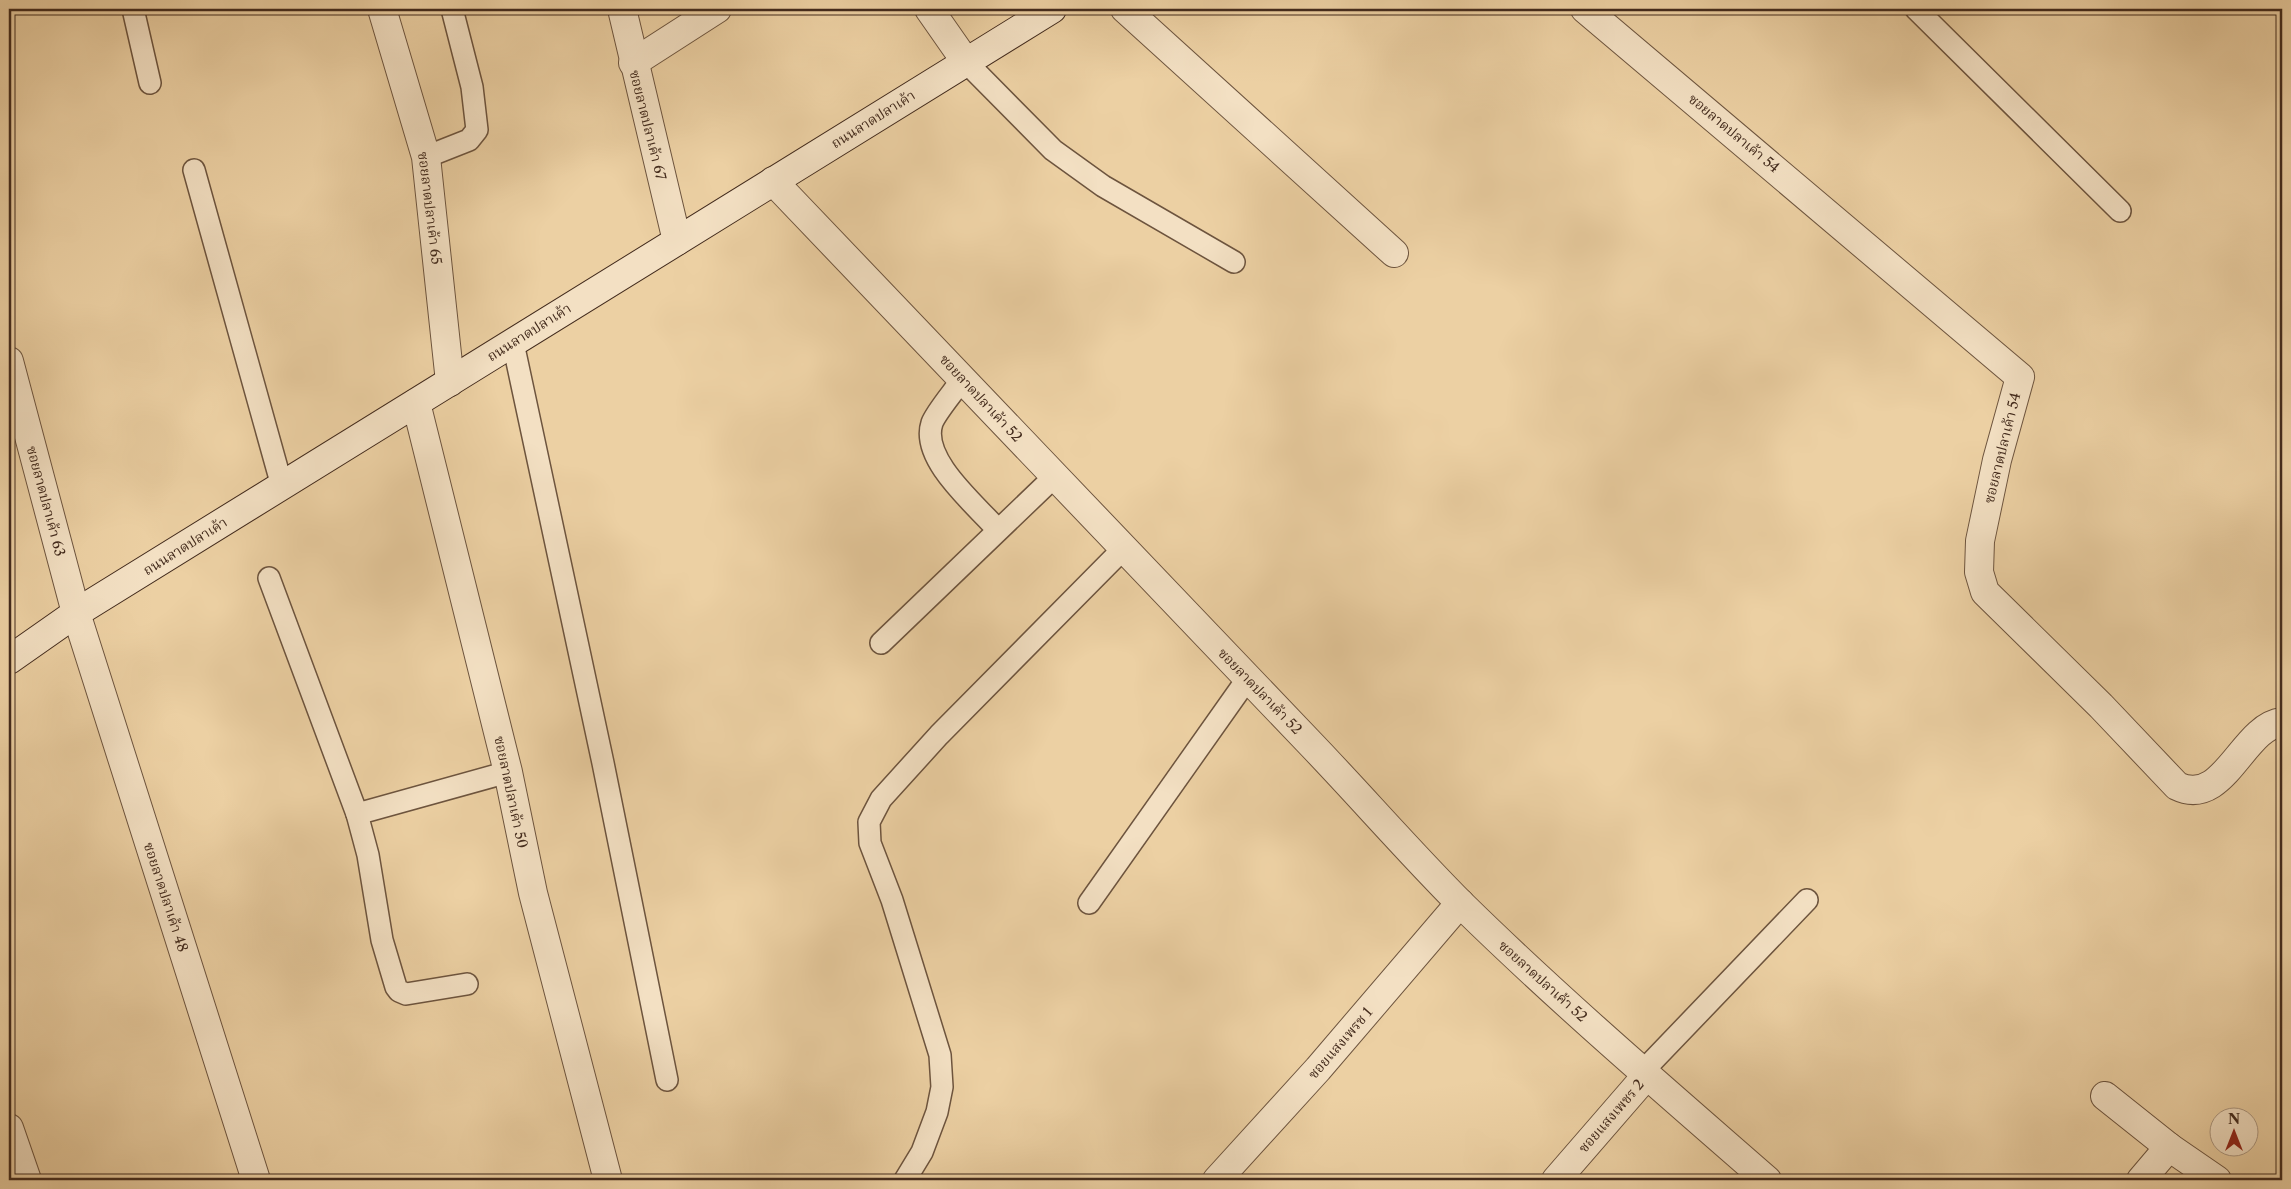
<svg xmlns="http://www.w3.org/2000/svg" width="2291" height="1189" viewBox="0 0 2291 1189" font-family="'Libre Caslon Text','Noto Serif Thai',serif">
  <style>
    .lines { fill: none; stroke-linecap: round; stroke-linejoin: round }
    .lane-casing { stroke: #6d543e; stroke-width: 24 }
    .street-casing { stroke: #6d543e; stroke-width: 30 }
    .secondary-casing { stroke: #432b1d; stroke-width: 30 }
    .lane { stroke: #f3e0c3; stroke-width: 21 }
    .street { stroke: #f3e0c3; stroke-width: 28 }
    .secondary { stroke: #f3e0c3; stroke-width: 28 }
    .labels { text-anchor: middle; stroke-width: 5; stroke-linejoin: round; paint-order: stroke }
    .street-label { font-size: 14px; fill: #432b1d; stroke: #f3e0c3 }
  </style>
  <rect width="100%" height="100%" fill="#ecd0a3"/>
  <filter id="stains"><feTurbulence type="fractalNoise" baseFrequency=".004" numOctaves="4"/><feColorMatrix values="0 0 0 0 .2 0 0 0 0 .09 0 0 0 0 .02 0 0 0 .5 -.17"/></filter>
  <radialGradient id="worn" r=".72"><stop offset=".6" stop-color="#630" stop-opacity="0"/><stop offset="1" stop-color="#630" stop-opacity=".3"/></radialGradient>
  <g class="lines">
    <defs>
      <g id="lane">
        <polyline points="133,9 150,83"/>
        <polyline points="1916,9 2120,211"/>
        <polyline points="966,62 1053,150 1103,186 1234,262"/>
        <polyline points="426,157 469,140 477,130 472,87 452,9"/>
        <polyline points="194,170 282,486"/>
        <polyline points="513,343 603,763 667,1080"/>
        <path d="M963,378C956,389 936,412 932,423C920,459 975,504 997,529"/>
        <polyline points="269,578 357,814"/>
        <polyline points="881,643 1054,477"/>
        <polyline points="1089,903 1248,678"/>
        <polyline points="467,984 406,994 399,991 396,987 382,940 368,855 357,814 508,772"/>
        <polyline points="1643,1071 1807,900"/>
        <polyline points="905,1180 922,1152 937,1112 942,1087 940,1055 892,900 870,843 869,822 881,799 939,735 1123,549"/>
      </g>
      <g id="street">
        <polyline points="382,9 426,157 450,382"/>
        <polyline points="622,9 677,241"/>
        <polyline points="929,9 966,62"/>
        <polyline points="1125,9 1394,253"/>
        <path d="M1585,9L2020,377L1997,460L1980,541L1979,572L1985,592L2101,706L2177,786C2224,809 2242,727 2282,722"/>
        <polyline points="633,63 717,9"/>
        <path d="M773,181C952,367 1128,554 1307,740C1359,794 1409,852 1462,905C1560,1001 1664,1090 1767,1180"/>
        <polyline points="9,361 76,613 256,1180"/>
        <polyline points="416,403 508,772 533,893 608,1180"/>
        <polyline points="2105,1096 2169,1147 2217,1180"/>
        <polyline points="9,1128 27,1180"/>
        <polyline points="1217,1180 1318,1069 1460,903"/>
        <polyline points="1556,1180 1647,1075"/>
        <polyline points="2141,1180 2169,1147"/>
      </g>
      <polyline id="secondary" points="9,660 76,613 1052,9"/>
    </defs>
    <use href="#lane" class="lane-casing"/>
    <use href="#street" class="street-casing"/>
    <use href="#secondary" class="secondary-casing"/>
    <use href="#lane" class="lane"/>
    <use href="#street" class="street"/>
    <use href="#secondary" class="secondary"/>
  </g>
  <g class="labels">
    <g class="street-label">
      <text transform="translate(873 119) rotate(-32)" y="5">ถนนลาดปลาเค้า</text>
      <text transform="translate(648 125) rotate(76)" y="5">ซอยลาดปลาเค้า 67</text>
      <text transform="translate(1734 133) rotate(40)" y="5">ซอยลาดปลาเค้า 54</text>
      <text transform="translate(430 208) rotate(83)" y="5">ซอยลาดปลาเค้า 65</text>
      <text transform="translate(529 332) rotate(-32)" y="5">ถนนลาดปลาเค้า</text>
      <text transform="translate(981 398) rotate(47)" y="5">ซอยลาดปลาเค้า 52</text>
      <text transform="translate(2002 448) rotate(-76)" y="5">ซอยลาดปลาเค้า 54</text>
      <text transform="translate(46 501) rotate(75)" y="5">ซอยลาดปลาเค้า 63</text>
      <text transform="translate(185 546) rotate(-32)" y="5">ถนนลาดปลาเค้า</text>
      <text transform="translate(1260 691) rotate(46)" y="5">ซอยลาดปลาเค้า 52</text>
      <text transform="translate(511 792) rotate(78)" y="5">ซอยลาดปลาเค้า 50</text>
      <text transform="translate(166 897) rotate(72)" y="5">ซอยลาดปลาเค้า 48</text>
      <text transform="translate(1543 981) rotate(42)" y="5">ซอยลาดปลาเค้า 52</text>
      <text transform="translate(1340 1043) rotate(-49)" y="5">ซอยแสงเพรช 1</text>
      <text transform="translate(1611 1116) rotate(-49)" y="5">ซอยแสงเพชร 2</text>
    </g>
  </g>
  <rect width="2291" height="1189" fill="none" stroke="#ecd0a3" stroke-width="30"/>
  <rect x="10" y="10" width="2271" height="1169" fill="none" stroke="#432b1d" stroke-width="2.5"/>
  <rect x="15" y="15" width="2261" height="1159" fill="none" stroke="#432b1d"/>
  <g transform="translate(2234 1132)"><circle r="24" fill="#f3e0c3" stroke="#ad9881"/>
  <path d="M0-4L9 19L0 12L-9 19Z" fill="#8f2418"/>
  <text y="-8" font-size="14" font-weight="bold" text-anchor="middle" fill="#432b1d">N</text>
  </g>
  <rect width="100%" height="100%" filter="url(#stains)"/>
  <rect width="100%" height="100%" fill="url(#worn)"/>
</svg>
